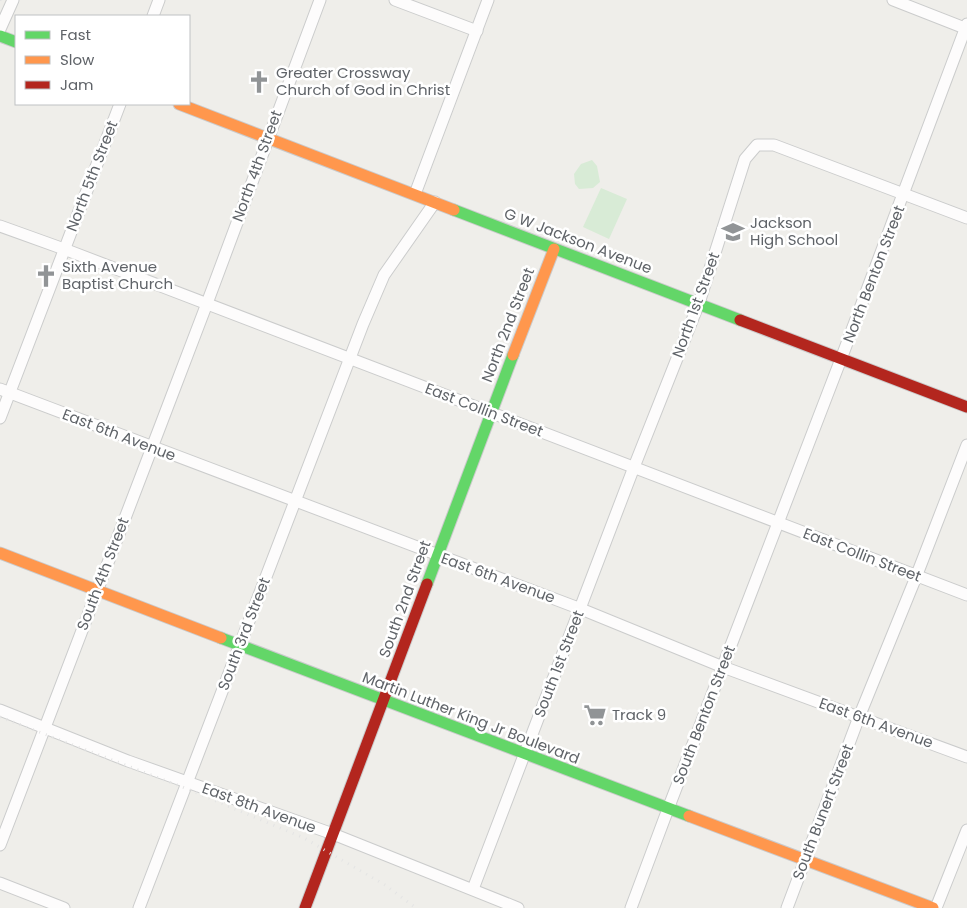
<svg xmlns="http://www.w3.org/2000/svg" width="967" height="908" viewBox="0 0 967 908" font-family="Poppins,sans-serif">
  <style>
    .green { fill: #d8ebd6 }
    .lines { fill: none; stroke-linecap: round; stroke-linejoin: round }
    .street-casing { stroke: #cbcccc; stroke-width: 13 }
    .fast-casing { stroke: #cacacb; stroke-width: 13 }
    .slow-casing { stroke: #cacacb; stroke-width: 13 }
    .jam-casing { stroke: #cacacb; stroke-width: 13 }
    .street { stroke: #fdfcfc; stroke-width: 11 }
    .fast { stroke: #63d668; stroke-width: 11 }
    .slow { stroke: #ff974d; stroke-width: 11 }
    .jam { stroke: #b3261e; stroke-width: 11 }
    .rail { stroke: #e4e4e4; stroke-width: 3; stroke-dasharray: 1 6; stroke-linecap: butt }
    .labels { text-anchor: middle; stroke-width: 5; stroke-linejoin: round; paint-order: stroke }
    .poi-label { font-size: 15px; fill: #5f6368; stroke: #fff; text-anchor: start }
    .street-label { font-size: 15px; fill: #5f6368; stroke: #fff }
  </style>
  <rect width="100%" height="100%" fill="#efeeea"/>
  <g class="green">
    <polygon points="592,160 597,166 600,182 593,188 579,189 575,184 574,174 581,164"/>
    <polygon points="601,188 627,199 609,239 583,227"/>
  </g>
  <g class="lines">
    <defs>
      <g id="street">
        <polyline points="395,0 477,31"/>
        <polyline points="893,0 967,29"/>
        <polyline points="153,16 159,0"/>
        <polyline points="0,29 13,0"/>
        <polyline points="415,194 488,0"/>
        <polyline points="0,226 64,249 967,595"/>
        <polyline points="0,389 581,609 723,667 967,757"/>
        <polyline points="0,418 120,104"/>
        <polyline points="0,710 128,761 333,834 518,908"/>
        <path d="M0,845C67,665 138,486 206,306C245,204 281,102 320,0"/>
        <polyline points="0,883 64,908"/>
        <polyline points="473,889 634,467 699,303 745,159 757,145 774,145 967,218"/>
        <polyline points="139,908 363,324 384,275 435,202"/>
        <polyline points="631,908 668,809 841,359 967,24"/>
        <polyline points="787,908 859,717 916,577 967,445"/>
        <polyline points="936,908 967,830"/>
      </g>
      <g id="fast">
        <polyline points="0,36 16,42"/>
        <polyline points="454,210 740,320"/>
        <polyline points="427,584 513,355"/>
        <polyline points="221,638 689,816"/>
      </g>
      <g id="slow">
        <polyline points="179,104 454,210"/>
        <polyline points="513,355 554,249"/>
        <polyline points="0,553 221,638"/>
        <polyline points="689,816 933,908"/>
      </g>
      <g id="jam">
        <polyline points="740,320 967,407"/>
        <polyline points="305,908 427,584"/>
      </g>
    </defs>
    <use href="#street" class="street-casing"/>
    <use href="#fast" class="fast-casing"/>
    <use href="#slow" class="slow-casing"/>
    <use href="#jam" class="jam-casing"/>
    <use href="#street" class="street"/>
    <use href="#fast" class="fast"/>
    <use href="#slow" class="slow"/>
    <use href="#jam" class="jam"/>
    <g class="rail">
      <polyline points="0,1 0,0"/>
      <polyline points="0,717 185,788 304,838 385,885 416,908"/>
    </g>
  </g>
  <defs>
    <symbol id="church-bare" viewBox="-9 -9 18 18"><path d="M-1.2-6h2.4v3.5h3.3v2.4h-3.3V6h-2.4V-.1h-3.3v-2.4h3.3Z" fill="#919496" stroke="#fff" stroke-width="2.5" paint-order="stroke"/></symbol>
    <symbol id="school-bare" viewBox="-9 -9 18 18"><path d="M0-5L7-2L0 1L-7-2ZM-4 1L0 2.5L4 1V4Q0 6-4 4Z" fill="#919496" stroke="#fff" stroke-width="2.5" paint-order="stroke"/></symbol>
    <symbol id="supermarket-bare" viewBox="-9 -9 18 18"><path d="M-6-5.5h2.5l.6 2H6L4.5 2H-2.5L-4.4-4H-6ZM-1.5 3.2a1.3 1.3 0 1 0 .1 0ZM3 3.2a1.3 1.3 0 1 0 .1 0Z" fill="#919496" stroke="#fff" stroke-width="2.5" paint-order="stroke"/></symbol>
  </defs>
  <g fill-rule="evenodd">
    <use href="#church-bare" x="243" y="66" width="32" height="32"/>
    <use href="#school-bare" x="717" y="216" width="32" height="32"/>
    <use href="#church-bare" x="30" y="260" width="32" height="32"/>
    <use href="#supermarket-bare" x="579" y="699" width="32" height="32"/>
  </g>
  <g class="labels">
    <g class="poi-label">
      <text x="276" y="78">Greater Crossway<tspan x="276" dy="17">Church of God in Christ</tspan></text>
      <text x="750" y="228">Jackson<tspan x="750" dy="17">High School</tspan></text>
      <text x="62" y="272">Sixth Avenue<tspan x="62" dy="17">Baptist Church</tspan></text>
      <text x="612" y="720">Track 9</text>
    </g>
    <g class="street-label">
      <text transform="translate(257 166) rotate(-70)" y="5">North 4th Street</text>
      <text transform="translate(92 176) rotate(-69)" y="5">North 5th Street</text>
      <text transform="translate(578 241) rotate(21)" y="5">G W Jackson Avenue</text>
      <text transform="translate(874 274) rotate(-69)" y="5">North Benton Street</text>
      <text transform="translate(696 305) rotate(-70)" y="5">North 1st Street</text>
      <text transform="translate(508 325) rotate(-69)" y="5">North 2nd Street</text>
      <text transform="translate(484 410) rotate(21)" y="5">East Collin Street</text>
      <text transform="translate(119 435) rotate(21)" y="5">East 6th Avenue</text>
      <text transform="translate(862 555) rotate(21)" y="5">East Collin Street</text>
      <text transform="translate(103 574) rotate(-69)" y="5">South 4th Street</text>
      <text transform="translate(498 578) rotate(20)" y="5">East 6th Avenue</text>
      <text transform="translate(405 599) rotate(-70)" y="5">South 2nd Street</text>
      <text transform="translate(244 634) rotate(-69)" y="5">South 3rd Street</text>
      <text transform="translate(559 664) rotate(-69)" y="5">South 1st Street</text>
      <text transform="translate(704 715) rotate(-69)" y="5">South Benton Street</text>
      <text transform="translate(471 718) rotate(21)" y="5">Martin Luther King Jr Boulevard</text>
      <text transform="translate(876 723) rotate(20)" y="5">East 6th Avenue</text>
      <text transform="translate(259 808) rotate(20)" y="5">East 8th Avenue</text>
      <text transform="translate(823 812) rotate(-69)" y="5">South Bunert Street</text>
    </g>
  </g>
  <rect x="15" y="15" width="175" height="90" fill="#ffffff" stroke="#bfc1c3"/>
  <rect x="25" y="31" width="25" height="8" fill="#63d668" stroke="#bfc1c3"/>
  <text x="60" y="40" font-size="15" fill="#5f6368">Fast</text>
  <rect x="25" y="56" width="25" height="8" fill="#ff974d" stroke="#bfc1c3"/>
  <text x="60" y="65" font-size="15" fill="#5f6368">Slow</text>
  <rect x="25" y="81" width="25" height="8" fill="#b3261e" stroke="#bfc1c3"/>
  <text x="60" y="90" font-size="15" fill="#5f6368">Jam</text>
</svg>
